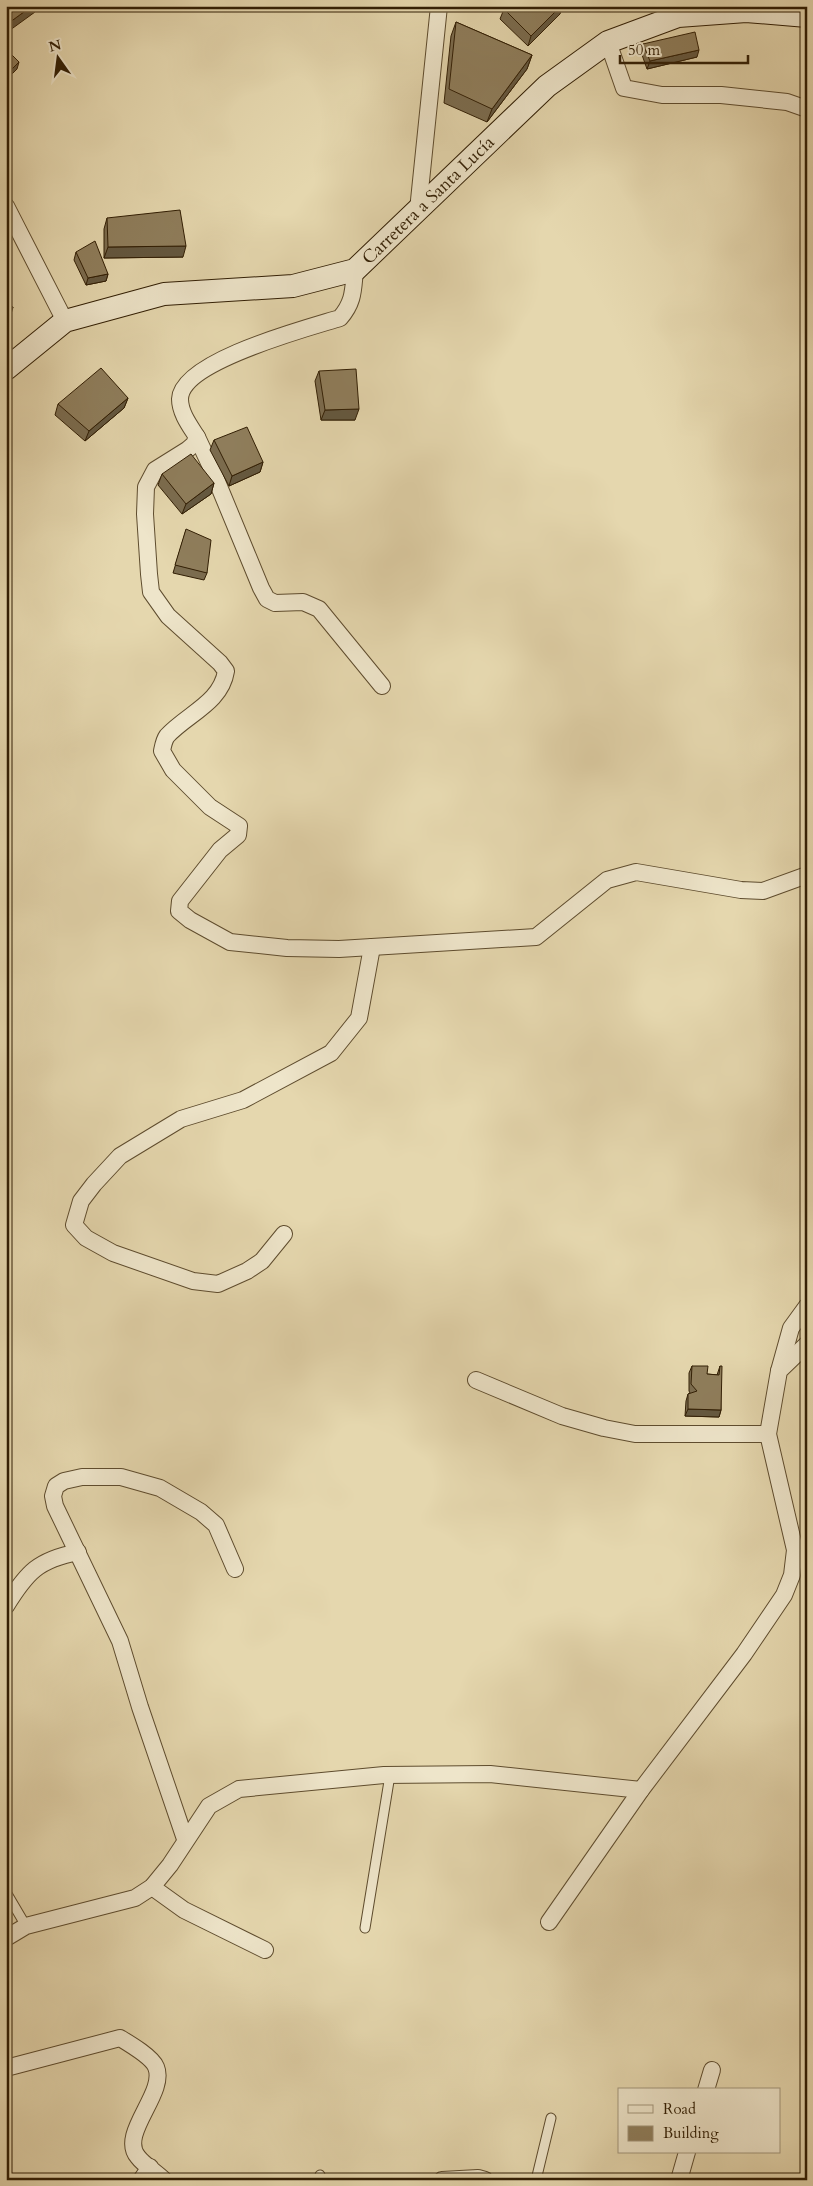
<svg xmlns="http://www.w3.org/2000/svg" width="813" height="2186" viewBox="0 0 813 2186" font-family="Cardo,serif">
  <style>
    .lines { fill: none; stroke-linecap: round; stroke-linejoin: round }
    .service-casing { stroke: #5e4c2e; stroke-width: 11 }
    .minor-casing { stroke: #5e4c2e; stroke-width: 18 }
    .secondary-casing { stroke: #311e04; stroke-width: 24 }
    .service { stroke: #eee5ca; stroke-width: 9 }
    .minor { stroke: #eee5ca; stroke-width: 16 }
    .secondary { stroke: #eee5ca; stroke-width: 22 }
    .wall { fill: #7b6c4f; stroke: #311e04 }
    .shaded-wall { fill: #645840; stroke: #311e04 }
    .building { fill: #8f7e5c; stroke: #311e04 }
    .labels { text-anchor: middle; stroke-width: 4; stroke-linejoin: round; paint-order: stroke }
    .street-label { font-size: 18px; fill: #311e04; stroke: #eee5ca }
  </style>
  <rect width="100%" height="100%" fill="#e5d7ae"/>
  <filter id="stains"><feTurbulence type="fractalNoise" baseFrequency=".004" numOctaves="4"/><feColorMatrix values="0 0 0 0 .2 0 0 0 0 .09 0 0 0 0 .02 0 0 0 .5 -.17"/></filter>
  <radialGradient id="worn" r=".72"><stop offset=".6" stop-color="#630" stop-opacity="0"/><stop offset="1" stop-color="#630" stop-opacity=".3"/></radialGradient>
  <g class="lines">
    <defs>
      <g id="service">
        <polyline points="6,1892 26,1926"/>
        <polyline points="365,1928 390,1775"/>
        <polyline points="319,2180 320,2175"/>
        <polyline points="536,2180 551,2118"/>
      </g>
      <g id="minor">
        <polyline points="608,42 624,88 662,95 721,95 787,102 807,109"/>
        <polyline points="6,206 65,321"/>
        <polyline points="418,210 439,6"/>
        <path d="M355,270C353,290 354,302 340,318C308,328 181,361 180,399C180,413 190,426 197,437L194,444L187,450L155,470L146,487L145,514L149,574L151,592L168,616L220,663L226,671C221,703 187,714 167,736C164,740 163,746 162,751L173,770L210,807L239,826L238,835L220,850L180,901L179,911L190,920L230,942L287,948L339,949L536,937L607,880L636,872L741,890L763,891L807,875"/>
        <polyline points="197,437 211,467 261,588 267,599 275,603 303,602 319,609 382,686"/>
        <polyline points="284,1234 262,1261 247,1271 218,1284 193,1281 113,1253 86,1238 74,1225 81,1201 94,1184 120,1156 181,1119 243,1100 331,1053 359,1018 372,947"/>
        <polyline points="779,1371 791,1328 807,1306"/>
        <polyline points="476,1380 562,1416 604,1428 635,1434 768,1434"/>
        <path d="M6,1606C27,1572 38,1560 78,1552"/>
        <polyline points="185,1839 140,1707 120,1641 55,1506 53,1496 56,1486 64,1481 82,1477 121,1477 160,1488 201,1512 216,1525 235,1569"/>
        <polyline points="152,1887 184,1910 265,1950"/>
        <polyline points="549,1922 641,1790 744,1654 784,1595 792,1575 795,1550 768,1434 779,1371 807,1344"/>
        <polyline points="6,1938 26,1926 135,1898 152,1887 170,1865 209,1806 239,1789 384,1775 490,1774 641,1790"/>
        <path d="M6,2068L120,2038C130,2044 152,2057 156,2067C167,2093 118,2134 138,2157C144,2165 156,2172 164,2180"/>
        <polyline points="706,2090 712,2070"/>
        <polyline points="141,2180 150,2167"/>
        <polyline points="442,2180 478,2178 485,2180"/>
        <polyline points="679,2180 687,2152"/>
      </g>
      <polyline id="secondary" points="6,369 65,321 164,294 293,286 355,270 547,86 608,42 678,16 746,11 807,16"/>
    </defs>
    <use href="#service" class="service-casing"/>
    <use href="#minor" class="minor-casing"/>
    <use href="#secondary" class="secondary-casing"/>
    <use href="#service" class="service"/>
    <use href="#minor" class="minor"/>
    <use href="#secondary" class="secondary"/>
  </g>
  <g class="wall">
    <polygon points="504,9 560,14 528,46 500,19"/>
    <polygon points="456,22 532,55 527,69 487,122 444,103 451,36"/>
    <polygon points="643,44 697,57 647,69 641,52"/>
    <polygon points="107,218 183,257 104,258 104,229"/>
    <polygon points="76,252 108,274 106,281 86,285 74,260"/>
    <polygon points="319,371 355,420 321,420 315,381"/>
    <polygon points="128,398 124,408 85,441 55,415 58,404"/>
    <polygon points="214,440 263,462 260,472 229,486 210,450"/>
    <polygon points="162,474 214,483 211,494 182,514 158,485"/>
    <polygon points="186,530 207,573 204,580 173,573"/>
    <polygon points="692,1366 707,1374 717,1375 720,1366 721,1410 719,1417 685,1416 686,1401 688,1394 690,1393 689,1391 689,1373"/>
    <polygon points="807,1425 807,1460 805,1460 805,1430"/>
  </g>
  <g class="shaded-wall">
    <polygon points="32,6 37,6 35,12 6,33 6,25"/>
    <polygon points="561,6 563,6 560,14 528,46 531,36"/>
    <polygon points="699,50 697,57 647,69 650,61"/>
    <polygon points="532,55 527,69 487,122 492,109"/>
    <polygon points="19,62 17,69 6,80 6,75"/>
    <polygon points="186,246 183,257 104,258 108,247"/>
    <polygon points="108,274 106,281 86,285 88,278"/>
    <polygon points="13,307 10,318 6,322 6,317"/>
    <polygon points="128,398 124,408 85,441 89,431"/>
    <polygon points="359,409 355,420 321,420 325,410"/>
    <polygon points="263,462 260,472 229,486 232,476"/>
    <polygon points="214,483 211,494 182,514 186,504"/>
    <polygon points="688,1409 721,1410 719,1417 685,1416"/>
  </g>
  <g class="building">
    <polygon points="6,6 32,6 6,25"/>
    <polygon points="506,6 561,6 531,36 504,9"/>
    <polygon points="456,22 532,55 492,109 449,89"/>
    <polygon points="695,32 699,50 650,61 643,44"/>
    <polygon points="6,49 19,62 6,75"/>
    <polygon points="180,210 186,246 108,247 107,218"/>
    <polygon points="95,241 108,274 88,278 76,252"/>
    <polygon points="6,303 13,307 6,317"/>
    <polygon points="101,368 128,398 89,431 58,404"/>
    <polygon points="356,369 359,409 325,410 319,371"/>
    <polygon points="247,427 263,462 232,476 214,440"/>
    <polygon points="191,454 214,483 186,504 162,474"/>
    <polygon points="186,529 211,540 207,573 175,565"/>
    <polygon points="692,1366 708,1366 707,1374 719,1375 720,1366 722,1366 721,1410 688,1409 688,1394 697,1391 691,1384"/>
  </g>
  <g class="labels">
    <g class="street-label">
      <text transform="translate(428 200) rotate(-44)" y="6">Carretera a Santa Lucía</text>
    </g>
  </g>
  <rect width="813" height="2186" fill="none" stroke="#e5d7ae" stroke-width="25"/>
  <rect x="8" y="8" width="798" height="2171" fill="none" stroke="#311e04" stroke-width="2.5"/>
  <rect x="12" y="12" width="788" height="2161" fill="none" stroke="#311e04"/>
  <rect x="618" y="2088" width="162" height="65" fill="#eee5ca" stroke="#a2957b"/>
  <rect x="628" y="2105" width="25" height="8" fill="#eee5ca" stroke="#a2957b"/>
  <text x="663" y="2114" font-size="15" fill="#311e04">Road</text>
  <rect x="628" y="2126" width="25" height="15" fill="#8f7e5c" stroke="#a2957b"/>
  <text x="663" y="2138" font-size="15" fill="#311e04">Building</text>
  <g transform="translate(58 58) rotate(346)" stroke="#eee5ca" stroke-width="4" paint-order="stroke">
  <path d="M0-4L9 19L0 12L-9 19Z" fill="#311e04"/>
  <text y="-8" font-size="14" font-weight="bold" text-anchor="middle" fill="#311e04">N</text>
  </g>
  <path d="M620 55v8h128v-8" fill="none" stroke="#311e04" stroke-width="2.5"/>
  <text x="628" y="55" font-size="15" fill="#311e04" stroke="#eee5ca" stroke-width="4" paint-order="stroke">50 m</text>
  <rect width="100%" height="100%" filter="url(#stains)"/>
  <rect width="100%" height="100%" fill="url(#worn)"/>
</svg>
